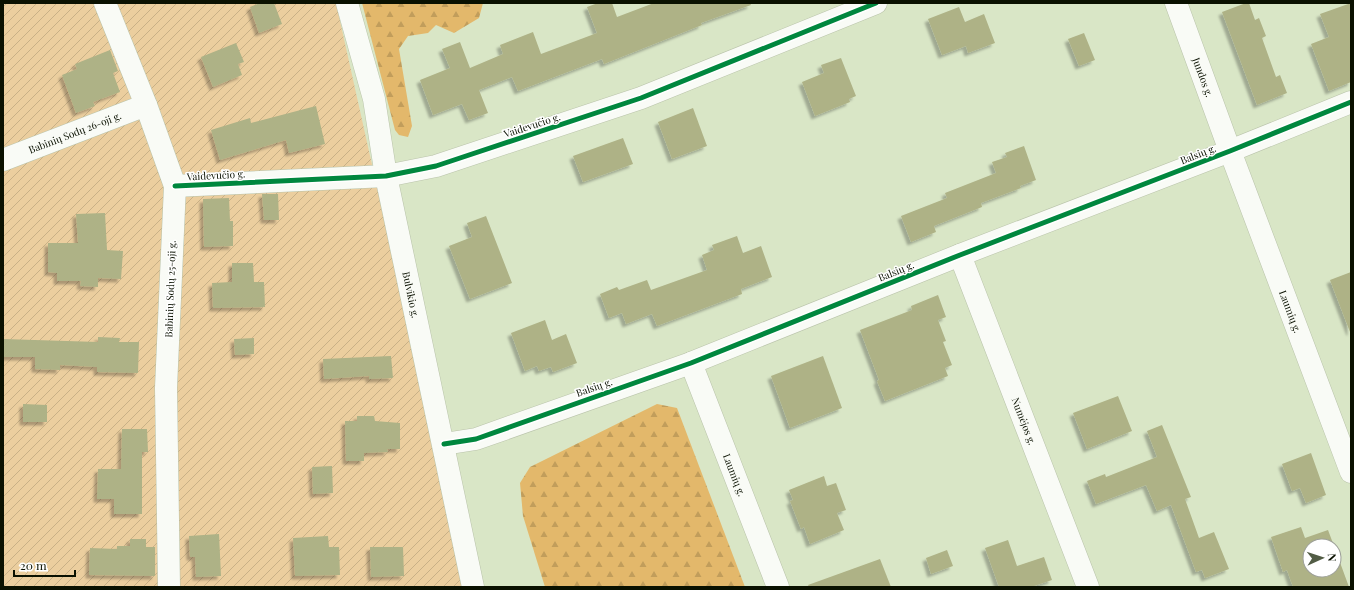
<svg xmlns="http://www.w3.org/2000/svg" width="1354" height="590" viewBox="0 0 1354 590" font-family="'Playfair Display',serif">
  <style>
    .forest { fill: url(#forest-firs) }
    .garden { fill: url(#garden-furrows) }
    .building { fill: #aeb286; filter: url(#shadow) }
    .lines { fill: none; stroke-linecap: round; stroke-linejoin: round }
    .minor-casing { stroke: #b9c3aa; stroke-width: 23 }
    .minor { stroke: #f9fbf6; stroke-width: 22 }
    .cycleway-casing { stroke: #fff; stroke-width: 8 }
    .cycleway { stroke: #00873e; stroke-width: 5 }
    .labels { text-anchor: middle; stroke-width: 3; stroke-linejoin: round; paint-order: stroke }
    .street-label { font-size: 10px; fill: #0a1100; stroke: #fff }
  </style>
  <defs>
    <pattern id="forest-firs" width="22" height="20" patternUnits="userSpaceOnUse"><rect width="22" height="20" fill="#e3b86b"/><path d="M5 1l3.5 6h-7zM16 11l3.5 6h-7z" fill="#c19d5b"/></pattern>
    <pattern id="garden-furrows" width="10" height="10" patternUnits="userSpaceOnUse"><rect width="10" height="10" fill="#ebce9e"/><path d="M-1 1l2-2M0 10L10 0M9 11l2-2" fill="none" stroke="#c8b086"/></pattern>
    <filter id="shadow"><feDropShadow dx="-3.5" dy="3.5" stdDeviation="1" flood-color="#0004"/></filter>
  </defs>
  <rect width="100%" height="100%" fill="#d9e6c6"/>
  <g class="forest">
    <polygon points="362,3 483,3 479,18 454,33 436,25 428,33 408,36 399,49 412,126 408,137 399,135 395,130"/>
    <polygon points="657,404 677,408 745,587 545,587 523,516 520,483 530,467"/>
  </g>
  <polygon class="garden" points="3,3 336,3 466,587 3,587"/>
  <g class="building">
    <polygon points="260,3 274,3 282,24 259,33 250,7"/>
    <polygon points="598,3 612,3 617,17 654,3 750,3 751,5 701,23 702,25 604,64 602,59 518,91 512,77 479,90 488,113 469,120 462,104 433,115 420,80 450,68 442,49 460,42 470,68 503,54 500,45 533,32 541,54 597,33 587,7"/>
    <polygon points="1246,3 1249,3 1255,20 1259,18 1266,36 1262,38 1276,77 1280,75 1287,93 1257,105 1222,12"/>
    <polygon points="1351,3 1351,82 1329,91 1311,44 1329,37 1320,14"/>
    <polygon points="959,7 965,22 984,14 995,43 968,53 966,46 942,55 928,19"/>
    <polygon points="1084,33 1095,60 1079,66 1068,39"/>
    <polygon points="236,43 244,62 238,64 242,75 213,87 201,57"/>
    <polygon points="110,50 118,71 113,73 120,92 93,102 95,106 76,113 62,75 77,69 75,64"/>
    <polygon points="841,58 856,96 849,99 850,102 815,116 802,82 824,73 821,65"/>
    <polygon points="316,106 325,144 289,153 286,140 220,160 211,130 250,118 251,123"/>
    <polygon points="693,108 707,146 672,159 658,122"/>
    <polygon points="623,138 633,164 583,182 573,156"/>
    <polygon points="1024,146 1036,180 1020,186 1021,188 981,203 982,207 934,226 936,232 911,242 901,216 947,198 945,193 996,173 992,162 1007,157 1005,153"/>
    <polygon points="262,194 278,194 279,220 264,220"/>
    <polygon points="229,198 230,221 233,221 233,246 204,247 203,199"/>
    <polygon points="105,213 107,250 123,251 121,279 98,278 98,287 80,286 81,281 57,281 57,273 48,272 48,243 78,243 76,214"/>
    <polygon points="486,216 512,283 470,299 449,246 472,237 467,223"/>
    <polygon points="737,236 743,253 761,246 772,277 741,289 742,294 657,326 652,314 626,324 622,313 609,318 600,294 617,287 619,290 647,280 651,290 707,270 702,255 714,250 712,245"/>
    <polygon points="232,263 253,263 254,282 264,282 265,307 213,308 212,283 232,282"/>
    <polygon points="1351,272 1351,332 1350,332 1330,280"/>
    <polygon points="938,295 946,317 938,320 946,341 943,342 952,365 945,368 948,376 885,401 877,381 879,380 860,330 912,310 911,306"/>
    <polygon points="545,320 552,340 566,334 577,363 553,372 551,367 539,371 537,366 525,371 511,333"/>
    <polygon points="98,337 120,338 119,342 139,342 138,373 97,372 97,367 60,365 60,370 35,369 35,357 3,357 3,339 98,342"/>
    <polygon points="254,338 254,354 235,355 234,339"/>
    <polygon points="391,356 393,378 369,379 369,376 324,379 323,359"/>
    <polygon points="823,356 842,408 790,428 771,376"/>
    <polygon points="1118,396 1132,431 1087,449 1073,413"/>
    <polygon points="23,404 47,405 47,422 23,422"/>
    <polygon points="357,416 374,416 375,421 400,423 400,449 387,449 388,452 364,453 364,461 346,461 345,421 357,421"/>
    <polygon points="1162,425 1191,497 1185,499 1199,538 1214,532 1229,569 1205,578 1202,570 1196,572 1171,505 1157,511 1146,485 1096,504 1087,481 1105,474 1106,477 1157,457 1147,431"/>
    <polygon points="122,429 147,429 148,452 142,452 142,514 114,514 114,499 97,499 98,469 121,469"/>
    <polygon points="1311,453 1326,495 1306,503 1300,488 1292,491 1282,464"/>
    <polygon points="332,466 333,493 313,494 312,467"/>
    <polygon points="824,476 827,486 836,483 846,510 837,513 844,530 810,544 804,527 801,529 790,501 793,500 789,490"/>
    <polygon points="1301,527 1305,538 1328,530 1334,546 1310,546 1310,570 1334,570 1334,546 1349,587 1293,587 1287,570 1283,572 1271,537"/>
    <polygon points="219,534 221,576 196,577 195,557 190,557 189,536"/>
    <polygon points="328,536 329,547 339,547 340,575 295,576 293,538"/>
    <polygon points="130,539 146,539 146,547 155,547 155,576 89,575 90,548 117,549 117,546 130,546"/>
    <polygon points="1008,540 1017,566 1044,557 1052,580 1031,587 999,587 985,548"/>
    <polygon points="370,547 403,547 404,576 371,577"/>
    <polygon points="947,550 953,566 931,574 926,558"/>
    <polygon points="880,559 891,587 809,587 808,585"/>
  </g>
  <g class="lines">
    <defs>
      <g id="minor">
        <polyline points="105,3 146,105 175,186 166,388 169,587"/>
        <path id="s1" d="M347,3L374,99L386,176L473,587"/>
        <path id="s2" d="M1176,3L1230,151L1351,472"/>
        <path id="s3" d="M3,160L146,105"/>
        <polyline points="175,186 386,176 436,166 641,98 876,3"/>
        <path id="s4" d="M960,255L1088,587"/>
        <path id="s5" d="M691,363L778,587"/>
        <polyline points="444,444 476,439 691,363 960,255 1230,151 1351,102"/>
      </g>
    </defs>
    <use href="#minor" class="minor-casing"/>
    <use href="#minor" class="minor"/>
    <defs>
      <g id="cycleway">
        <polyline points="175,186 386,176 436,166 641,98 876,3"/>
        <polyline points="444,444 476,439 691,363 960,255 1230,151 1351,102"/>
      </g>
    </defs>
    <use href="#cycleway" class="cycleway-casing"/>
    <use href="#cycleway" class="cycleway"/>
  </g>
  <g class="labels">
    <g class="street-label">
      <text dy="4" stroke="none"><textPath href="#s2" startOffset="79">Jundos g.</textPath></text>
      <text transform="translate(532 125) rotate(-18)" y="4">Vaidevučio g.</text>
      <text dy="4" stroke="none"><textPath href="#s3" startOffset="77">Babinių Sodų 26-oji g.</textPath></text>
      <text transform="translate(1198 154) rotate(-21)" y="4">Balsių g.</text>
      <text transform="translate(216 175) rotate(-3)" y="4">Vaidevučio g.</text>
      <text transform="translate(896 271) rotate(-22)" y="4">Balsių g.</text>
      <text transform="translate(170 289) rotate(-88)" y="4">Babinių Sodų 25-oji g.</text>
      <text dy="4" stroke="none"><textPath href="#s1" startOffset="299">Bulvikio g.</textPath></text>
      <text dy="4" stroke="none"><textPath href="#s2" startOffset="329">Laumių g.</textPath></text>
      <text transform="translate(594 387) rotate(-19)" y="4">Balsių g.</text>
      <text dy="4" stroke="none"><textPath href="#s4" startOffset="178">Numėjos g.</textPath></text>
      <text dy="4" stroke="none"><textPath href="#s5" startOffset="120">Laumių g.</textPath></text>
    </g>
  </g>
  <rect width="1354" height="590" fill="none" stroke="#0a1100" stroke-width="8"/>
  <g transform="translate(1322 558) rotate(87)"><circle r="19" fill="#ffffff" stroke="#9da099"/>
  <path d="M0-3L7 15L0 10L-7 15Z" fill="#525c45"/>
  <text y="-6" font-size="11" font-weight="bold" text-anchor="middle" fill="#0a1100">N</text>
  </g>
  <path d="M14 570v6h61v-6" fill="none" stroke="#0a1100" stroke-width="2"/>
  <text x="20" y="570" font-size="12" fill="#0a1100" stroke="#ffffff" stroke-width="3" paint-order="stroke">20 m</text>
</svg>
